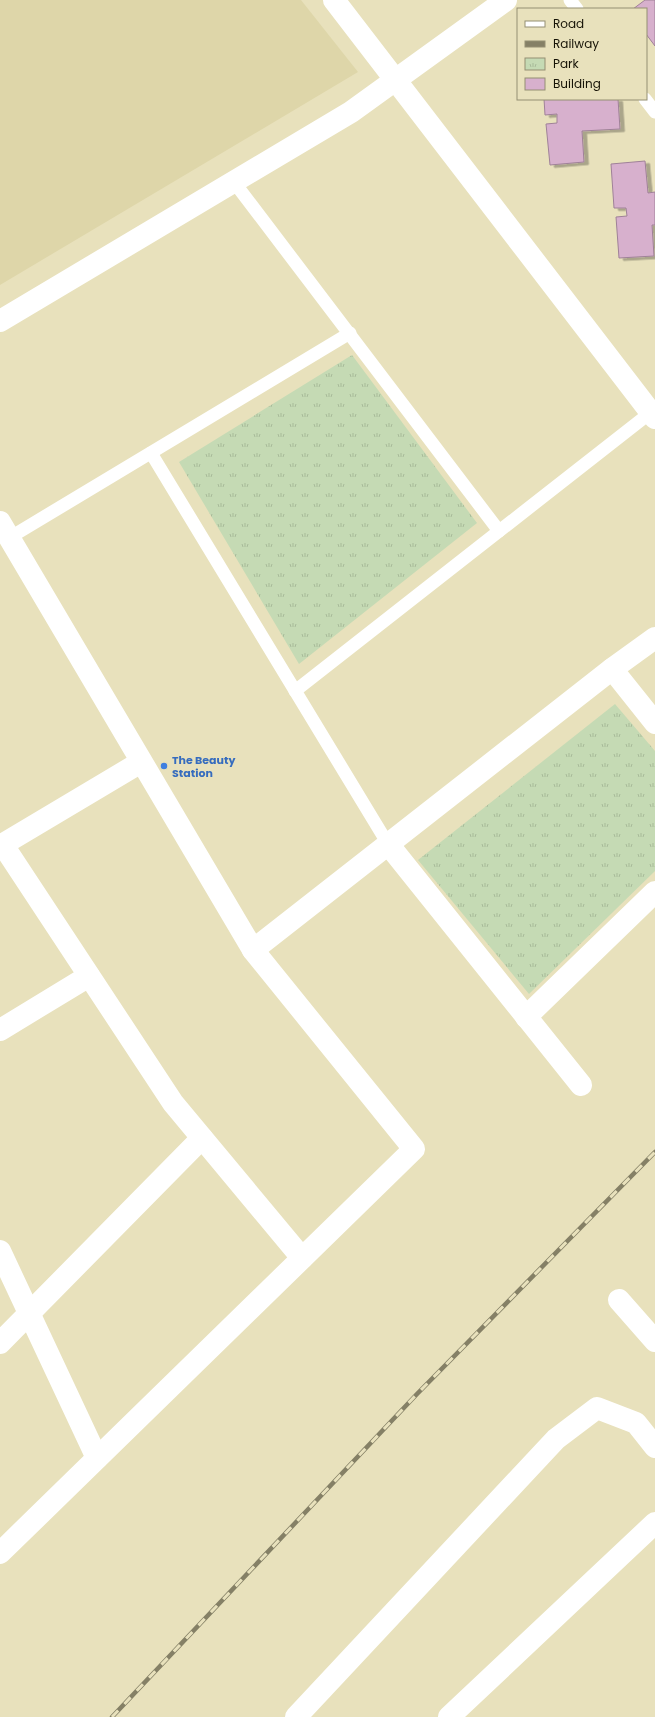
<svg xmlns="http://www.w3.org/2000/svg" width="655" height="1717" viewBox="0 0 655 1717" font-family="Poppins,sans-serif">
  <style>
    .built { fill: #ded6a9 }
    .park { fill: url(#park-tufts) }
    .building { fill: #d7b0cd; stroke: #9f8198; filter: url(#shadow) }
    .lines { fill: none; stroke-linecap: round; stroke-linejoin: round }
    .service { stroke: #fff; stroke-width: 13 }
    .minor { stroke: #fff; stroke-width: 22 }
    .rail-casing { stroke: #858066; stroke-width: 4.5 }
    .rail { stroke: #e8e1bc; stroke-width: 3; stroke-dasharray: 9; stroke-linecap: butt }
    .shop-dot { fill: #3f7fe0; stroke: #e8e1bc; stroke-width: 1.5 }
    .labels { text-anchor: middle; stroke-width: 3; stroke-linejoin: round; paint-order: stroke }
    .shop-label { font-size: 11px; font-weight: bold; fill: #366cbe; stroke: #e8e1bc; text-anchor: start }
  </style>
  <defs>
    <pattern id="park-tufts" width="24" height="20" patternUnits="userSpaceOnUse"><rect width="24" height="20" fill="#c5dab4"/><path d="M3 7l-1-3M5 7V3M7 7l1-3M15 17l-1-3M17 17v-4M19 17l1-3" fill="none" stroke="#a8ba99"/></pattern>
    <filter id="shadow"><feDropShadow dx="4.5" dy="2.5" stdDeviation="0" flood-color="#0004"/></filter>
  </defs>
  <rect width="100%" height="100%" fill="#e8e1bc"/>
  <polygon class="built" points="0,0 301,0 358,72 0,285"/>
  <g class="park">
    <polygon points="352,355 477,523 299,664 179,462"/>
    <polygon points="615,704 655,751 655,871 529,994 418,860"/>
  </g>
  <g class="building">
    <polygon points="645,0 655,0 655,46 646,34 646,9 633,9"/>
    <polygon points="544,99 618,99 620,129 582,131 584,162 550,165 546,124 557,123 557,114 545,115"/>
    <polygon points="645,161 648,193 655,192 655,225 652,225 654,256 619,258 616,217 627,216 626,208 614,208 611,164"/>
  </g>
  <g class="lines">
    <g class="service">
      <polyline points="570,0 577,9"/>
      <polyline points="645,99 655,112"/>
      <polyline points="234,182 499,531"/>
      <polyline points="151,453 388,844"/>
      <polyline points="9,538 350,333"/>
      <polyline points="295,691 655,409"/>
    </g>
    <g class="minor">
      <polyline points="334,0 655,418"/>
      <polyline points="0,321 351,112 506,0"/>
      <polyline points="0,522 253,950 414,1149 0,1553"/>
      <polyline points="612,669 655,723"/>
      <polyline points="388,844 581,1085"/>
      <polyline points="3,845 173,1103 302,1258"/>
      <polyline points="0,846 141,762"/>
      <polyline points="253,950 612,669 655,638"/>
      <polyline points="526,1017 655,892"/>
      <polyline points="0,1030 89,976"/>
      <polyline points="0,1251 97,1458"/>
      <polyline points="619,1300 655,1341"/>
      <polyline points="0,1343 202,1138"/>
      <polyline points="296,1717 556,1439 597,1408 636,1423 655,1447"/>
      <polyline points="449,1717 655,1523"/>
    </g>
    <defs>
      <polyline id="rail" points="112,1717 417,1394 655,1152"/>
    </defs>
    <use href="#rail" class="rail-casing"/>
    <use href="#rail" class="rail"/>
  </g>
  <circle class="shop-dot" cx="164" cy="766" r="4"/>
  <g class="labels">
    <g class="shop-label">
      <text x="172" y="764">The Beauty<tspan x="172" dy="13">Station</tspan></text>
    </g>
  </g>
  <rect x="517" y="8" width="130" height="92" fill="#e8e1bc" stroke="#948f73"/>
  <rect x="525" y="21" width="20" height="6" fill="#ffffff" stroke="#948f73"/>
  <text x="553" y="28" font-size="12" fill="#161306">Road</text>
  <rect x="525" y="41" width="20" height="6" fill="#858066" stroke="#948f73"/>
  <text x="553" y="48" font-size="12" fill="#161306">Railway</text>
  <rect x="525" y="58" width="20" height="12" fill="url(#park-tufts)" stroke="#948f73"/>
  <text x="553" y="68" font-size="12" fill="#161306">Park</text>
  <rect x="525" y="78" width="20" height="12" fill="#d7b0cd" stroke="#948f73"/>
  <text x="553" y="88" font-size="12" fill="#161306">Building</text>
</svg>
